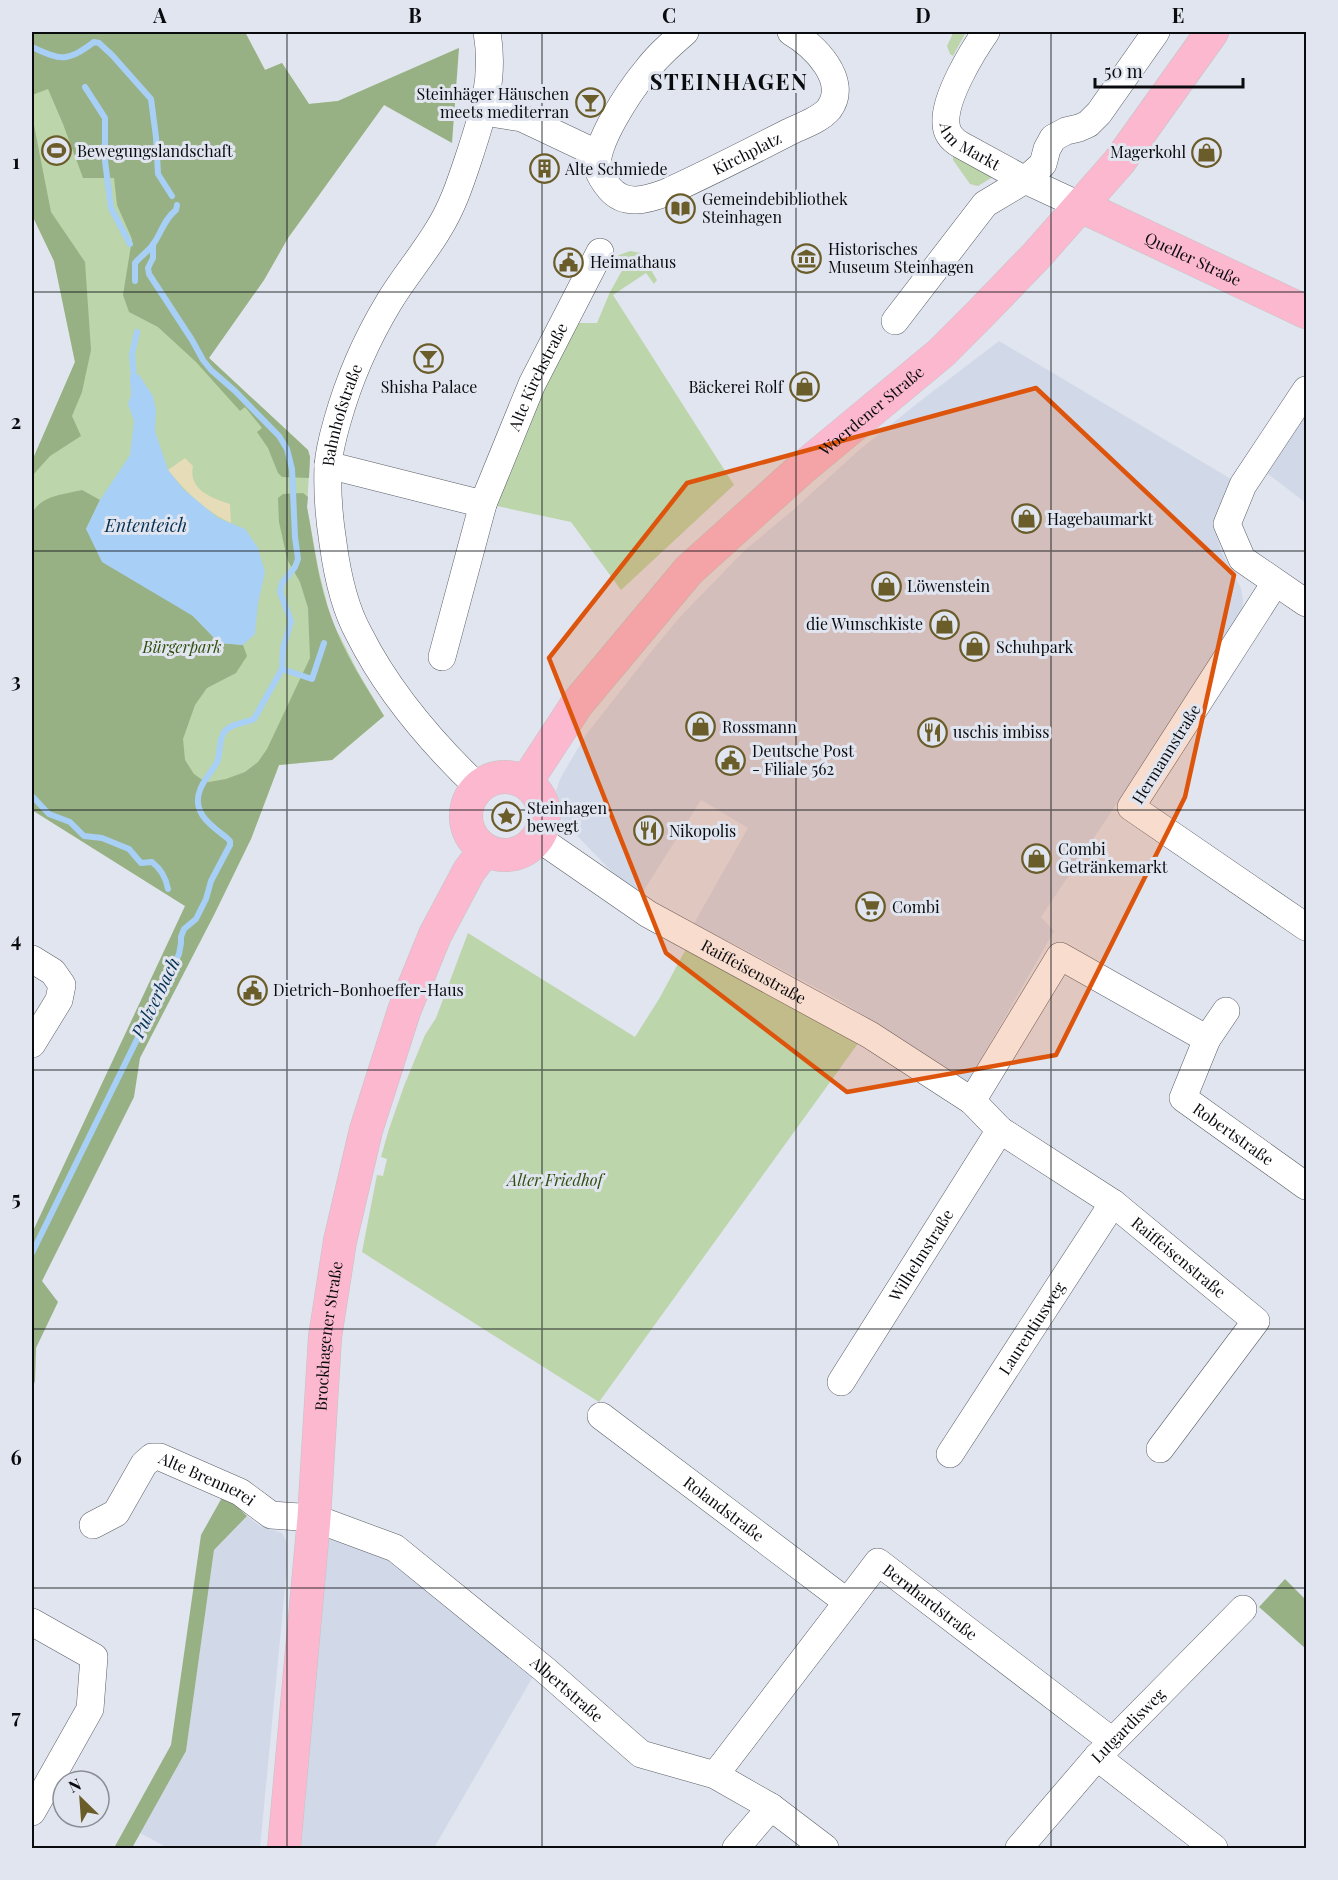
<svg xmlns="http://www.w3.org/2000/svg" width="1338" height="1880" viewBox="0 0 1338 1880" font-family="'Playfair Display',serif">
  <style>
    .built { fill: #d1d9e9 }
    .green { fill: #bcd5ab }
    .forest { fill: #97b185 }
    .sand { fill: #e6dcb7 }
    .water { fill: #a8cff5 }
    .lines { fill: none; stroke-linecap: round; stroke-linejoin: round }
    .stream { stroke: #a8cff5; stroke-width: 6 }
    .minor-casing { stroke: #5a5e66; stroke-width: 28 }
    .major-casing { stroke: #c4c4c5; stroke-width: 34 }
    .minor { stroke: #fff; stroke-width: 27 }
    .major { stroke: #fbb8ce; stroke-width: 33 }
    .marked { fill: #dd550c; fill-opacity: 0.2; stroke: #dd550c; stroke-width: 4.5; stroke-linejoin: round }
    .grid { fill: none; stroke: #0a0b0e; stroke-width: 1.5; stroke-opacity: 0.55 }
    .labels { text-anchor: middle; stroke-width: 6; stroke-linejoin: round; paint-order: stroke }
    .poi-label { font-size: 16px; fill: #0a0b0e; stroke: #e1e5ef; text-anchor: start }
    .street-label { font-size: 16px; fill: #0a0b0e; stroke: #e1e5ef }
    .park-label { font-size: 16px; font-style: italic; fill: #2f4e0c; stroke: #e1e5ef }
    .water-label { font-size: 18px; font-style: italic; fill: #033053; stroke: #e1e5ef }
    .district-label { font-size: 22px; font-weight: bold; letter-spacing: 1.5px; fill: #0a0b0e; stroke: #e1e5ef }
    .neatline { fill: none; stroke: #0a0b0e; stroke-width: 2 }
    .grid-label { font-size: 20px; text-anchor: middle; font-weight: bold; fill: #0a0b0e }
  </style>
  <rect width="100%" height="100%" fill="#e1e5ef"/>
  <g class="built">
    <polygon points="999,341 1231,479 1217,533 1221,552 1241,588 1243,600 1242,616 1041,917 1054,931 968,1082 841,1001 734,944 693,925 748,828 701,800 641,895 625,884 611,871 562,820 556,791 560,779 585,736 651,652 679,618 745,550 793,510 858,451 919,402"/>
    <polygon points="1301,416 1306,419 1306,503 1264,471"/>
    <polygon points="247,1516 260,1526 282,1533 287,1542 287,1567 260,1848 168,1848 140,1833 186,1751 214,1550"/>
    <polygon points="328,1536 387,1554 535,1673 434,1848 301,1848"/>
  </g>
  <g class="green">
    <polygon points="32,32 245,32 265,70 282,63 309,104 338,101 459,48 384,105 288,238 264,280 209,358 308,450 310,457 307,507 319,572 331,619 358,672 384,716 332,760 279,765 251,839 185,906 32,810 32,461 75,362 54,261 32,215"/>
    <polygon points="960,32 966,32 953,56 950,54 947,46 953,33"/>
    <polygon points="955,152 996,175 978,186 970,184 953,160 953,156"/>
    <polygon points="630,251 641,253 657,280 654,284 646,273 613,295 734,485 621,590 571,522 497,506 544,389 577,323 597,323 610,292 624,267 615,261 619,255"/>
    <polygon points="468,933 635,1037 659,999 687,947 859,1042 599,1402 362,1252 377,1175 383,1176 387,1159 381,1157 389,1129 404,1086 425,1035 436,1018"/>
  </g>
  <g class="forest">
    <polygon points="32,32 245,32 265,70 282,63 309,104 338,101 459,48 452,143 384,105 288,238 264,280 209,358 308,450 310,457 309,478 282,477 278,473 268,448 257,432 262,428 245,407 240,411 196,362 158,327 129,312 123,295 132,239 117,205 114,178 83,178 63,124 48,89 32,95"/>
    <polygon points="32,115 51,212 85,262 91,350 82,392 72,416 81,436 50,456 32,476 32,461 75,362 54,261 32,215"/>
    <path d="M82,490L100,500L86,529L193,616L219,643L243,645L247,656L236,673L207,688L195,705L183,739L185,760L194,774L201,779L209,782L226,779L245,772L258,762L267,749L310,658L308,608L300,582L288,561L285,549L279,522L278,498L283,494L303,493L308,497L307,507C314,544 318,583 332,619C344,653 365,685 384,716L332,760L279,765L251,839L214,915L140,1058L134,1097L42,1281L58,1302L36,1348L35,1381L32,1390V1233L185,906L32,810V514C39,496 65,494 82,490Z"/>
    <polygon points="224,1494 247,1516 214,1550 186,1751 132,1848 114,1848 171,1745 201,1535"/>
    <polygon points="1285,1579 1306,1600 1306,1649 1259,1607"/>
  </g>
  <path class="sand" d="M185,458L193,466C188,490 212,498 230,504L231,523C206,512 185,491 168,470Z"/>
  <polygon class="water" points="133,373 139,375 153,396 156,410 155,431 168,470 183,489 218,518 245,529 258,548 265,572 258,603 255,634 243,645 219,643 193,616 102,562 86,529 100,500 130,455 134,421 128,404 131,395 130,377"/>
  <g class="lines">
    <g class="stream">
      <path d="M32,47C62,61 67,62 94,42L99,43L112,55L151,99L156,137L158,174L172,196"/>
      <polyline points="85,87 105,118 105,161 111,208 130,244"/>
      <polyline points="153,244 153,258 148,268 149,274 192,340 203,360 211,370 235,391 279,436 287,449 292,469 295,537 298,559 295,567 282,583 280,592 291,621 283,648 282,669"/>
      <path d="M135,281V263C140,257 147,252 152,246C161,234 164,219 176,210L177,205"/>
      <polyline points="134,379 132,354 137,332"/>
      <polyline points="282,669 312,679 324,643"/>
      <path d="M32,796L49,814L70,822L84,836L102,838L129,849L141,863L152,862C161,869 166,878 168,889"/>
      <path d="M32,1253L179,954L181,943V937L184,929L196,919L206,899L211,881L230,845V841L227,838C212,826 191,813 200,790C203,780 212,772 217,762C221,753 218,739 225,731C232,723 246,723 254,719L282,669"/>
    </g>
    <defs>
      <g id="minor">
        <path id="s1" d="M685,32C671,44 657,56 646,71C631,89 592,146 598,169C600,176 605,183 610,189C625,206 646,200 665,193C707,174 748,153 789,132C801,126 820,120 829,109C850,81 814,45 791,32"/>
        <path id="s2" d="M986,32C972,52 944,98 946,123C946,133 952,140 961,145L1025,180L1081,206"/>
        <polyline points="484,112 522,118 598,154"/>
        <polyline points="895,321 985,204 1025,180 1043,164 1047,149 1053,138 1066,131 1079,128 1088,124 1099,113 1156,32"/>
        <polyline points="1306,390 1243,485 1227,524 1242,559 1306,603"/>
        <polyline points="328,465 483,504"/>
        <polyline points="1275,583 1131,807 1306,927"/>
        <path id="s3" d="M442,657L483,504L532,384L600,252"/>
        <path id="s4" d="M478,787C432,743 388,692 359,634C344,607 337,573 333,543C329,518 327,492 328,466C329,451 333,436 337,422C349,379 366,340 389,302C404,277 423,255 438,230C452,208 460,184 468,160C483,115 495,79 487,32"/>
        <path id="s5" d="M538,838L648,914L870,1035L972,1101L1000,1130L1113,1203L1256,1321L1160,1449"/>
        <polyline points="32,959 53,972 62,985 59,1000 32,1044"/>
        <polyline points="1207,1039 1226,1011"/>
        <path id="s6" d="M972,1101L1060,956L1207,1039L1183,1098L1306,1186"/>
        <path id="s7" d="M841,1382L1000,1130"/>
        <path id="s8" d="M601,1416L847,1602"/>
        <path id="s9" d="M950,1454L1113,1203"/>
        <path id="s10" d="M93,1525L116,1513L144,1464L152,1457H160L240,1492L271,1515L314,1518L395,1548L544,1669L641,1754L715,1775L771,1807L825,1848"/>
        <polyline points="32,1622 94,1657 90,1709 32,1812"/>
        <polyline points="1097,1757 1214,1848"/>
        <path id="s11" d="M715,1775L878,1562L1112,1741"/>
        <polyline points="736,1848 771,1807"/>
        <path id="s12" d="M1019,1848L1097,1757L1243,1609"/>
      </g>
      <g id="major">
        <path id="s13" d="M1081,206L1306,312"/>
        <circle cx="505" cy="816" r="39"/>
        <path id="s14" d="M526,782L577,704L689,570L800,470L941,353L982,312L1037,255L1119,162L1212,32"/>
        <path id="s15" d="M284,1848L314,1518L325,1337L340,1241L366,1130L404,1011L435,935L469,871L485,850"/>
      </g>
    </defs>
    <use href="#minor" class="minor-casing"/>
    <use href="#major" class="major-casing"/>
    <use href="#minor" class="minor"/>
    <use href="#major" class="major"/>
  </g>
  <path class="marked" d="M1036,388L1234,575L1185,797L1056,1055L847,1092L666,953L549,658L687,483Z"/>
  <path class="grid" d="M287,32V1848M542,32V1848M796,32V1848M1051,32V1848M32,292H1306M32,551H1306M32,810H1306M32,1070H1306M32,1329H1306M32,1588H1306"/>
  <defs>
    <symbol id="bar-ring" viewBox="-11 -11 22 22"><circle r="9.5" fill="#e1e5ef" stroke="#6b5d2a" stroke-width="1.5"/><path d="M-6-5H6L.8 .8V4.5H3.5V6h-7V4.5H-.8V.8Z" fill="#6b5d2a"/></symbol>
    <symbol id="stadium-ring" viewBox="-11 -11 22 22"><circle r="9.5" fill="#e1e5ef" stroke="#6b5d2a" stroke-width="1.5"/><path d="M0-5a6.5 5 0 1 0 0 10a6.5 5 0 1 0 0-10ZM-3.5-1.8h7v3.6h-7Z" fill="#6b5d2a"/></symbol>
    <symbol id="shop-ring" viewBox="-11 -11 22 22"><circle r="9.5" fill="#e1e5ef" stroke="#6b5d2a" stroke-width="1.5"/><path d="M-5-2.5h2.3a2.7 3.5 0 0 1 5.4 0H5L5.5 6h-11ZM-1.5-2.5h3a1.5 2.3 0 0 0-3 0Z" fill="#6b5d2a"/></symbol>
    <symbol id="building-ring" viewBox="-11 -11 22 22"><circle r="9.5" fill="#e1e5ef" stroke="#6b5d2a" stroke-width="1.5"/><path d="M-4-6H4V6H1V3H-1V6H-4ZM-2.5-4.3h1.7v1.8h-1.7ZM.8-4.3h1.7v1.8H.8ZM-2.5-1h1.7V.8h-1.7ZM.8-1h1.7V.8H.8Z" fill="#6b5d2a"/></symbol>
    <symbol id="library-ring" viewBox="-11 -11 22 22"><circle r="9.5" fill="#e1e5ef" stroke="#6b5d2a" stroke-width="1.5"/><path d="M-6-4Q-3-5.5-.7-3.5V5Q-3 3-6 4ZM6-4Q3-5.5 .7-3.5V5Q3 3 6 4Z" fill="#6b5d2a"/></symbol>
    <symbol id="museum-ring" viewBox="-11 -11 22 22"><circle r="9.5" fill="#e1e5ef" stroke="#6b5d2a" stroke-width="1.5"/><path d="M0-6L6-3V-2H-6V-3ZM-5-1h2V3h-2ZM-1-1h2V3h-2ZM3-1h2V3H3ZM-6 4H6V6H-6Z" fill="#6b5d2a"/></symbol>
    <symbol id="civic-ring" viewBox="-11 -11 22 22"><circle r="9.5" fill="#e1e5ef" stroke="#6b5d2a" stroke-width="1.5"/><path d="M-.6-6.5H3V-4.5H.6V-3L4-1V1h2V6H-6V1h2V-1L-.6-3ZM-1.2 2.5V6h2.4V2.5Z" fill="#6b5d2a"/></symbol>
    <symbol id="restaurant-ring" viewBox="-11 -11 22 22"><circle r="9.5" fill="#e1e5ef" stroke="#6b5d2a" stroke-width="1.5"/><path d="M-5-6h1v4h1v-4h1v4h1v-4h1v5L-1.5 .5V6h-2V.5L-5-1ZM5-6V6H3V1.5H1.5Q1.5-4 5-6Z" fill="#6b5d2a"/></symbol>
    <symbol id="sight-ring" viewBox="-11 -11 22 22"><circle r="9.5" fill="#e1e5ef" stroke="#6b5d2a" stroke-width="1.5"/><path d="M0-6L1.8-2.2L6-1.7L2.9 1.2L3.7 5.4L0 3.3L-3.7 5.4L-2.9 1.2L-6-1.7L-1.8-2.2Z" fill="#6b5d2a"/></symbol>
    <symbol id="supermarket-ring" viewBox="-11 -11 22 22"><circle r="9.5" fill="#e1e5ef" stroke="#6b5d2a" stroke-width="1.5"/><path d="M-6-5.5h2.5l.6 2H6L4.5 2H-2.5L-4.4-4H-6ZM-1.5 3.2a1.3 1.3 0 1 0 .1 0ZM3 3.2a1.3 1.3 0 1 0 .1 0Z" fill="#6b5d2a"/></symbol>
  </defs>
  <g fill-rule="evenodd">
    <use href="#bar-ring" x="574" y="86" width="33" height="33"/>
    <use href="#stadium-ring" x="40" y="134" width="33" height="33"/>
    <use href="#shop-ring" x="1190" y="136" width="33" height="33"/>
    <use href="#building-ring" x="528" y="152" width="33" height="33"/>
    <use href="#library-ring" x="664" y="192" width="33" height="33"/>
    <use href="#museum-ring" x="790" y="242" width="33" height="33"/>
    <use href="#civic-ring" x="552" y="246" width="33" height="33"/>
    <use href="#bar-ring" x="412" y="342" width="33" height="33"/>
    <use href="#shop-ring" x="788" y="370" width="33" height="33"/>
    <use href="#shop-ring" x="1010" y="502" width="33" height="33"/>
    <use href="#shop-ring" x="870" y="570" width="33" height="33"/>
    <use href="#shop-ring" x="928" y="608" width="33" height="33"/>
    <use href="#shop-ring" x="958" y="630" width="33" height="33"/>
    <use href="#shop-ring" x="684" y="710" width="33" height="33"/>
    <use href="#restaurant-ring" x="916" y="716" width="33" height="33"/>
    <use href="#civic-ring" x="714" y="744" width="33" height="33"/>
    <use href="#sight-ring" x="490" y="800" width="33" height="33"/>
    <use href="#restaurant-ring" x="632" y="814" width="33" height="33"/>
    <use href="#shop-ring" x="1020" y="842" width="33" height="33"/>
    <use href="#supermarket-ring" x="854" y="890" width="33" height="33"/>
    <use href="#civic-ring" x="236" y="974" width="33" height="33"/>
  </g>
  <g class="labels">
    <g class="poi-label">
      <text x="569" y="100" text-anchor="end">Steinhäger Häuschen<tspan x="569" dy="18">meets mediterran</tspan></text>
      <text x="77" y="157">Bewegungslandschaft</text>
      <text x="1186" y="158" text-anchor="end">Magerkohl</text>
      <text x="565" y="175">Alte Schmiede</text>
      <text x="702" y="205">Gemeindebibliothek<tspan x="702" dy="18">Steinhagen</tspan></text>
      <text x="828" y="255">Historisches<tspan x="828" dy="18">Museum Steinhagen</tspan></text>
      <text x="590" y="268">Heimathaus</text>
      <text x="429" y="393" text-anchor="middle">Shisha Palace</text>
      <text x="783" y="393" text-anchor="end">Bäckerei Rolf</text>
      <text x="1047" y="525">Hagebaumarkt</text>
      <text x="907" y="592">Löwenstein</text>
      <text x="923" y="630" text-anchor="end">die Wunschkiste</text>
      <text x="996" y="653">Schuhpark</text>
      <text x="722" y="733">Rossmann</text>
      <text x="953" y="738">uschis imbiss</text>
      <text x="752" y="757">Deutsche Post<tspan x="752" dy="18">- Filiale 562</tspan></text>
      <text x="527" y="814">Steinhagen<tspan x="527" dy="18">bewegt</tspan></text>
      <text x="669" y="837">Nikopolis</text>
      <text x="1058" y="855">Combi<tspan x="1058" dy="18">Getränkemarkt</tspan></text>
      <text x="892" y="913">Combi</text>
      <text x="273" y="996">Dietrich-Bonhoeffer-Haus</text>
    </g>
    <g class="street-label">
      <text dy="6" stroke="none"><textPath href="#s2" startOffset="136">Am Markt</textPath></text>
      <text dy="6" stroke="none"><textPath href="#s1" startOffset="340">Kirchplatz</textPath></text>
      <text dy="6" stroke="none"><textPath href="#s13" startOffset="124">Queller Straße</textPath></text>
      <text dy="6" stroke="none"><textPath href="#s3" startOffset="297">Alte Kirchstraße</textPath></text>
      <text dy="6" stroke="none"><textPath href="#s14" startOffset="510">Woerdener Straße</textPath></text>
      <text dy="6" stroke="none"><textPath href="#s4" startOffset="420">Bahnhofstraße</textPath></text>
      <text transform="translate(1166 754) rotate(-58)" y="6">Hermannstraße</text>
      <text dy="6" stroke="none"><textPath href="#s5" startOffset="254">Raiffeisenstraße</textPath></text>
      <text dy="6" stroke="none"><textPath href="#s6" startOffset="464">Robertstraße</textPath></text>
      <text dy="6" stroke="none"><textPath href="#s7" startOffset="150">Wilhelmstraße</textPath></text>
      <text dy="6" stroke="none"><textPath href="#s5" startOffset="768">Raiffeisenstraße</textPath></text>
      <text dy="6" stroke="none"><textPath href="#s9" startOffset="150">Laurentiusweg</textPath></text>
      <text dy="6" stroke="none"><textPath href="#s15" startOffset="514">Brockhagener Straße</textPath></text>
      <text dy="6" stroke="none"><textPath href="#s10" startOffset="153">Alte Brennerei</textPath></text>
      <text dy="6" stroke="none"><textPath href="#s8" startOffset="154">Rolandstraße</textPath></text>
      <text dy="6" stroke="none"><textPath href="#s11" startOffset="334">Bernhardstraße</textPath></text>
      <text dy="6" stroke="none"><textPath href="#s10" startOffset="579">Albertstraße</textPath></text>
      <text dy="6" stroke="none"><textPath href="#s12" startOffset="164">Lutgardisweg</textPath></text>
    </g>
    <g class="park-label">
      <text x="182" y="653">Bürgerpark</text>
      <text x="555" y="1186">Alter Friedhof</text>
    </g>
    <g class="water-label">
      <text x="146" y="532">Ententeich</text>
      <text transform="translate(156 998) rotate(-64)" y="6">Pulverbach</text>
    </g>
    <g class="district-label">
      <text x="729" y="90">STEINHAGEN</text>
    </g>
  </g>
  <rect width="1338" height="1880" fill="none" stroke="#e1e5ef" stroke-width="66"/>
  <g transform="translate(81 1799) rotate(335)"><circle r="28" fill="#e1e5ef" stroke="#8b8e95" stroke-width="1.5"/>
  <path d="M0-4.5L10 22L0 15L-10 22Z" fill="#6b5d2a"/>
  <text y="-9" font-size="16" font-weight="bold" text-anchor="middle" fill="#0a0b0e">N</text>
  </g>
  <path d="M1095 78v9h148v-9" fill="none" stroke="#0a0b0e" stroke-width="3"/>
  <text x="1104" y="78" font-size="18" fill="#0a0b0e" stroke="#e1e5ef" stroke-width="4.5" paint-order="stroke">50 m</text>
  <rect x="33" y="33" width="1272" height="1814" class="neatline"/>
  <g class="grid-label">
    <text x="160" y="23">A</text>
    <text x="415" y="23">B</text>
    <text x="669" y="23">C</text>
    <text x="923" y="23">D</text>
    <text x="1178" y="23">E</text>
    <text x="16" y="169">1</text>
    <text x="16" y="429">2</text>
    <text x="16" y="688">3</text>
    <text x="16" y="947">4</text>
    <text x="16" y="1206">5</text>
    <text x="16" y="1465">6</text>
    <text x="16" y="1724">7</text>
  </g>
</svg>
